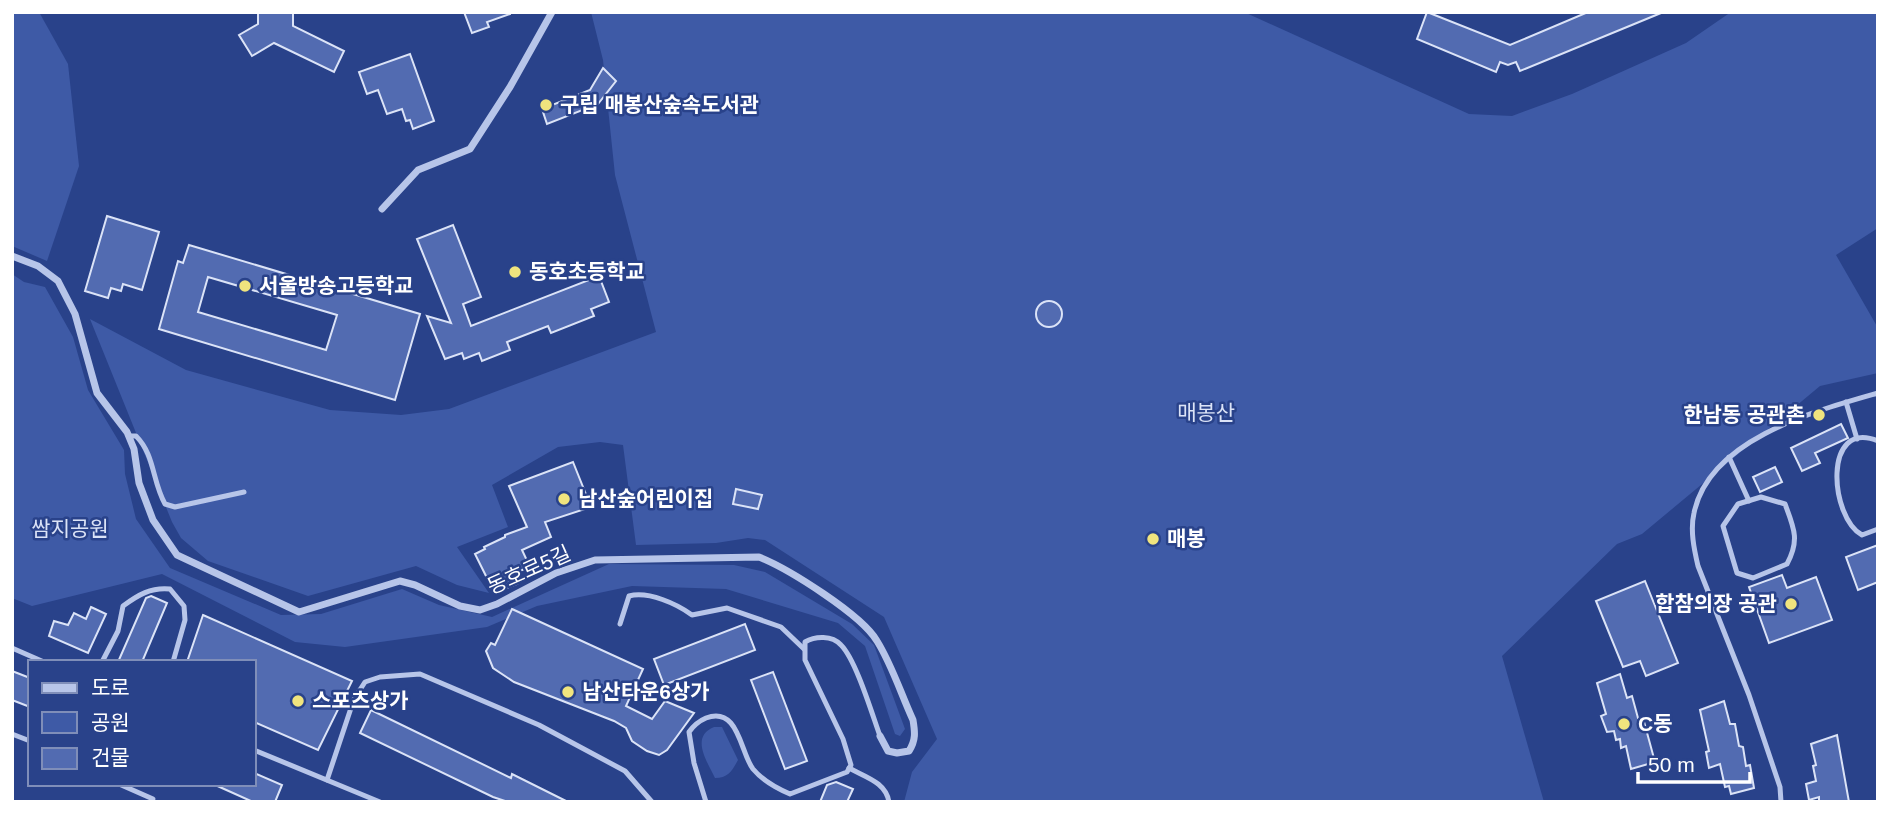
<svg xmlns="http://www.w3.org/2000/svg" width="1890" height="814" viewBox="0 0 1890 814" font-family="Helvetica,'Noto Sans KR',sans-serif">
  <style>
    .green { fill: #3e5aa6 }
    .building { fill: #526bb1; stroke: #dbe3f7; stroke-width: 2; fill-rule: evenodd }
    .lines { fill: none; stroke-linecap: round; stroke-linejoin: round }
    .service { stroke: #b7c5e9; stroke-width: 5 }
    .minor { stroke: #b7c5e9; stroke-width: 7 }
    .poi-dot { fill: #f0e47e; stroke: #29428a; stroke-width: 2.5 }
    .labels { text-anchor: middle; stroke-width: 5; stroke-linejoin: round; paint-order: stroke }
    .poi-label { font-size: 21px; font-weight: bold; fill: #fff; stroke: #29428a; text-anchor: start }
    .park-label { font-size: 21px; fill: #dbe3f7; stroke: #29428a }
    .street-label { font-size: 21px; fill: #fff; stroke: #29428a }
  </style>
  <rect width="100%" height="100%" fill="#29428a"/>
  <g class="green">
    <polygon points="12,12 39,12 68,64 79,166 47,261 12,246"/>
    <polygon points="591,12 1244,12 1469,114 1512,116 1572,94 1686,43 1731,12 1878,12 1878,228 1836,255 1878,328 1878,373 1820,386 1642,534 1617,544 1502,656 1544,802 904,802 912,772 937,739 884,617 765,540 748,538 716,543 636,545 623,445 600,442 558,447 492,485 508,527 457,547 489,593 457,585 416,566 308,596 208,561 181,538 172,522 90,319 186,370 330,410 401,415 449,409 656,332 615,175 603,60"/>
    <polygon points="12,274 24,282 45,287 73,337 88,390 124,450 125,474 136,519 170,568 281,615 321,614 402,589 439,605 492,617 609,564 734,565 765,572 852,624 874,645 905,729 900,736 895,734 865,646 838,623 726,589 632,586 537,606 487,627 345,647 295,642 162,574 32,606 12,598"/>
    <path d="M714,727H722L738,760C732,771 728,778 715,778C707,761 690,737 714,727Z"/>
  </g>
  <g class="building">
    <polygon points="258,12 293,12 293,26 344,51 334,72 274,43 252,56 239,35 258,24"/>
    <polygon points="464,12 510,12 510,14 487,22 489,27 472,33"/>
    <polygon points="1427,12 1510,45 1588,12 1661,13 1520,71 1516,62 1508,65 1500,62 1496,72 1417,39"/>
    <polygon points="410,54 434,121 413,129 410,120 406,121 402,109 387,114 378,90 367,94 359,72"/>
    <polygon points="603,68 616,81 598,104 547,124 542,109 590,90"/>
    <polygon points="107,216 159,232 142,290 123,284 121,291 111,288 108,298 85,291"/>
    <polygon points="453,225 481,297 463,304 471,326 599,276 609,302 591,309 594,316 551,333 548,326 507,342 510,350 482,361 479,353 464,359 462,353 445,359 427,316 451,323 417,239"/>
    <path d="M189,245L420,314L395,400L159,329L178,261L183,263ZM208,277L337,315L326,350L198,312Z"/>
    <circle cx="1049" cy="314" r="13"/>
    <polygon points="1841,424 1848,438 1815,453 1820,463 1802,471 1791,448"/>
    <polygon points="573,462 591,507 545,522 551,537 522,550 530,567 512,574 517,584 499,591 496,585 491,586 475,554 485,549 484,547 505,537 505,535 527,527 509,486"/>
    <polygon points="1775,467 1782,482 1760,492 1753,477"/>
    <polygon points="736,489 762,495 758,509 733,504"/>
    <polygon points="1878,545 1878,582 1858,590 1846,557"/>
    <polygon points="1782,575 1787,588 1816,577 1832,620 1769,643 1749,587"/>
    <polygon points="1645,581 1678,663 1646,676 1640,661 1623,667 1596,601"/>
    <polygon points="151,596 167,603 142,662 118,662 146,598"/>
    <polygon points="91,607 106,614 88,653 49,636 54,621 68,625 74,613 86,619"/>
    <polygon points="512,609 643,669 626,706 652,719 665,701 694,713 667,750 659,755 647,751 632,741 626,728 614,721 514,682 493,668 486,651 491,643 495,645"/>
    <polygon points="203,615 352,681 318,750 254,722 254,662 187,662"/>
    <polygon points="745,624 755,650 664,685 654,659"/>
    <polygon points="12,671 30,678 30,707 12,700"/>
    <polygon points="773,672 807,761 785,769 751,680"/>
    <polygon points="1620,674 1627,698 1632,696 1638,718 1643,718 1655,762 1631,769 1626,746 1621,748 1620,739 1616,740 1614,731 1607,732 1601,716 1606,714 1597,683"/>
    <polygon points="1724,701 1730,724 1735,724 1739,746 1743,747 1746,766 1750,765 1754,788 1731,794 1729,786 1725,787 1720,764 1709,768 1706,752 1709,751 1700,710"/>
    <polygon points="371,710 511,778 512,774 568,802 508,802 493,797 360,733"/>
    <polygon points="1837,735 1849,802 1819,802 1819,797 1809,800 1806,784 1816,781 1813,766 1816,765 1811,744"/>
    <polygon points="254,773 282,785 275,802 253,802 213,784 254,784"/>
    <polygon points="836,782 853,789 847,802 820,802 827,785"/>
  </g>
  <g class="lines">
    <g class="service">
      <polyline points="1846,402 1857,439"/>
      <path d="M129,436H136C155,455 152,481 165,504L175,507L244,492"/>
      <path d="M1878,441C1822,418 1830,518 1862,535L1878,529"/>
      <polyline points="1729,457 1749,501"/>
      <path d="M1761,497L1785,504C1794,528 1800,540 1787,564L1753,578L1737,573L1723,526L1738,504Z"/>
      <path d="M620,624L629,596C649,591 677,604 692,615L727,608L781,627L804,649"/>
      <polyline points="12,648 44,662"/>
      <path d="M102,662L118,631L123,606C138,595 151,587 170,589L184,606L185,620L173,662"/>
      <polyline points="12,734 30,741"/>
      <polyline points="254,750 380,802"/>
      <path d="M849,768C865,777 886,782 889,802"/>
      <polyline points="327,780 354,699 365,682 380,677 420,674 539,725 625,771 652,802"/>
      <polyline points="119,784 153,799 152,802"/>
      <path d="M706,802L694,763L689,732C694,725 699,721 706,718C739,706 740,752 753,769C763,781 776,788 790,794L847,772L851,765L843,739L805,660V642C815,636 832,635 841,645C856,660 872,714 880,736"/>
      <path d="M1781,802L1780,787L1749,695L1698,566C1694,549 1690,530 1694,513C1709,439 1815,411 1878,393"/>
    </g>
    <g class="minor">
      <polyline points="382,209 418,170 470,149 510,87 552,12"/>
      <path d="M12,256L38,266L58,281L75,314L97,393L127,432L134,449L139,483L153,520L177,555L299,612L400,581L415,585L460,606L480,610L497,604L556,573L595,560L759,557C789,569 862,615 877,641C892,665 901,694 913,720C915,732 916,740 909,751L897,753L888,751L880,736"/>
    </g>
  </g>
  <g class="poi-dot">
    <circle cx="546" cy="105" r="7"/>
    <circle cx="515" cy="272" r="7"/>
    <circle cx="245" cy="286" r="7"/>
    <circle cx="1819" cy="415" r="7"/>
    <circle cx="564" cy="499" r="7"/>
    <circle cx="1153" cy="539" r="7"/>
    <circle cx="1791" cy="604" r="7"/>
    <circle cx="568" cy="692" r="7"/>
    <circle cx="298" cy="701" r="7"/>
    <circle cx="1624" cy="724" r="7"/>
  </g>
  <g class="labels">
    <g class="poi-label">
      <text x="560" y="112">구립 매봉산숲속도서관</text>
      <text x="529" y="279">동호초등학교</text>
      <text x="259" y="293">서울방송고등학교</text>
      <text x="1805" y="422" text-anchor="end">한남동 공관촌</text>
      <text x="578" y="506">남산숲어린이집</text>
      <text x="1167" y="546">매봉</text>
      <text x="1777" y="611" text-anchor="end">합참의장 공관</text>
      <text x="582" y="699">남산타운6상가</text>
      <text x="312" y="708">스포츠상가</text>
      <text x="1638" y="731">C동</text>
    </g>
    <g class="park-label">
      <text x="1206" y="420">매봉산</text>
      <text x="70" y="536">쌈지공원</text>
    </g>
    <g class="street-label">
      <text transform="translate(529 570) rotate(-24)" y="7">동호로5길</text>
    </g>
  </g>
  <rect width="1890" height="814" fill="none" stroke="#ffffff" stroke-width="28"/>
  <rect x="28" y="660" width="228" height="126" fill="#29428a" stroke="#7f8eb9" stroke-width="2"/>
  <rect x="42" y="683" width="35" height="10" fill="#b7c5e9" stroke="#7f8eb9" stroke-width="2"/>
  <text x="91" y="695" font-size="21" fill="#ffffff">도로</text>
  <rect x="42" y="712" width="35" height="21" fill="#3e5aa6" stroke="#7f8eb9" stroke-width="2"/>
  <text x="91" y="730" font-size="21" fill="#ffffff">공원</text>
  <rect x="42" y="748" width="35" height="21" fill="#526bb1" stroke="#7f8eb9" stroke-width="2"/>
  <text x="91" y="765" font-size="21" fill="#ffffff">건물</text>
  <path d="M1638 772v10h112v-10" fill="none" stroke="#ffffff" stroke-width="3.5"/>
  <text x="1648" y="772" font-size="21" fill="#ffffff" stroke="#29428a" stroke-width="5" paint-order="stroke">50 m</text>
</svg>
